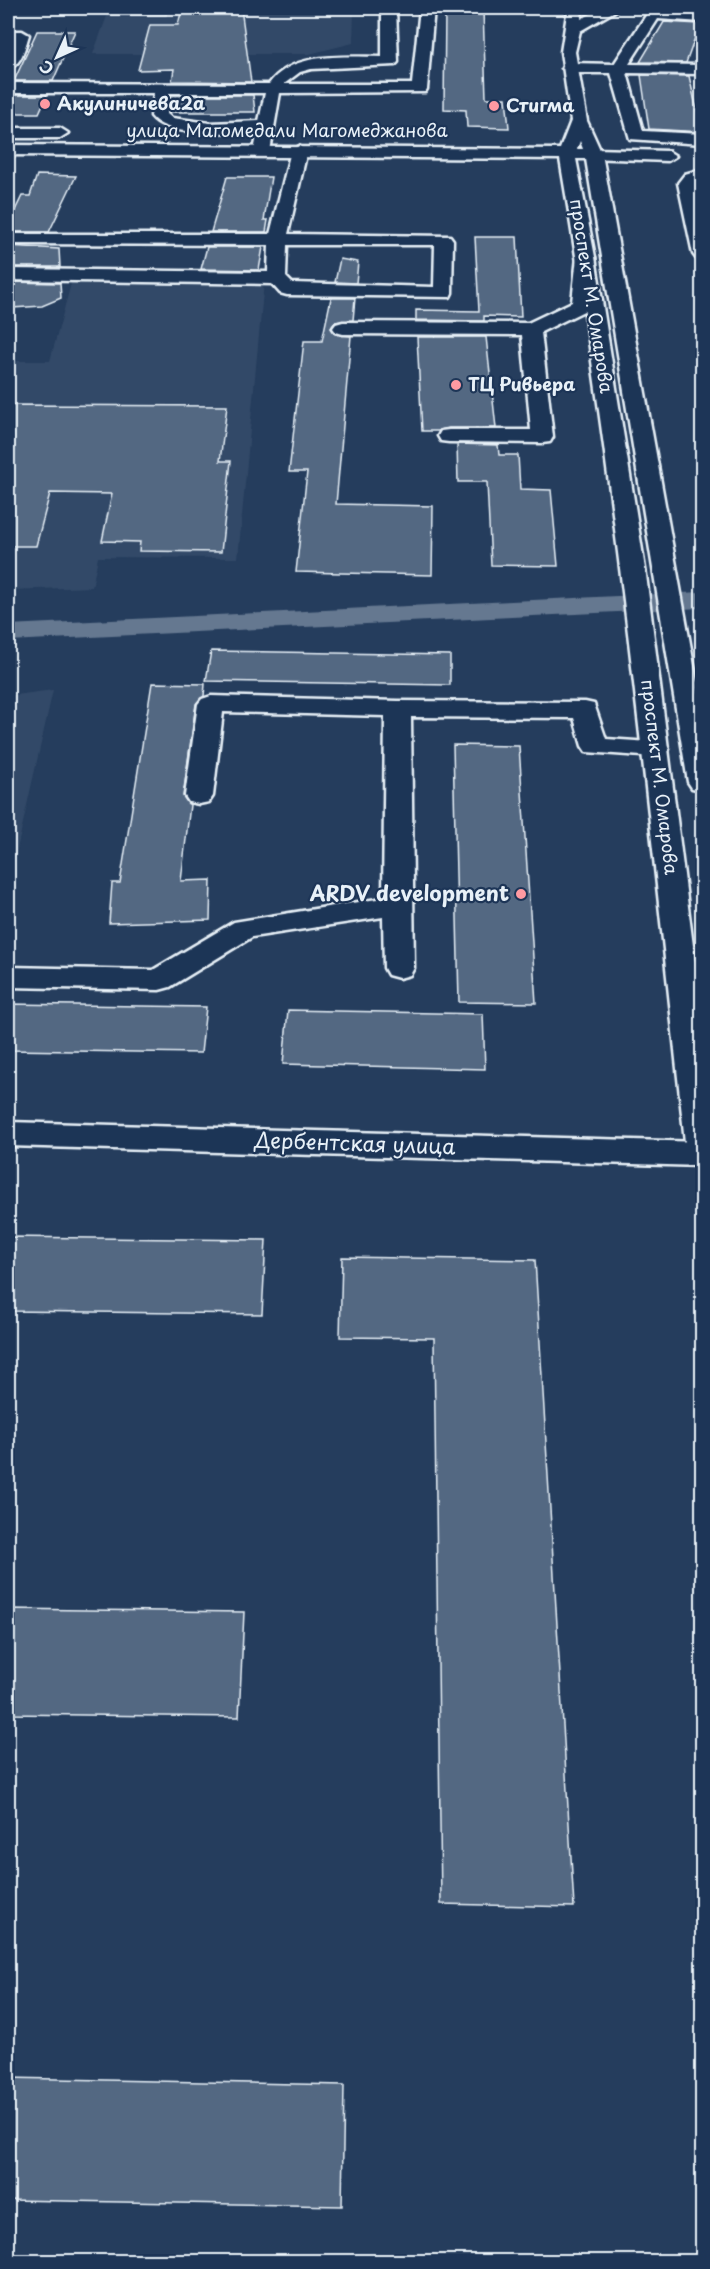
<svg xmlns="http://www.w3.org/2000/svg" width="710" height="2269" viewBox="0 0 710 2269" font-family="'Playpen Sans',sans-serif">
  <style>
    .built { fill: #334a68 }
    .green { fill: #3e5472; stroke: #93a2b5; stroke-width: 1.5 }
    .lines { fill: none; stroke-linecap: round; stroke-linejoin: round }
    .canal { fill: #657890; fill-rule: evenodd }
    .building { fill: #536782; stroke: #e8f1f8; stroke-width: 1.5 }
    .minor-casing { stroke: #e8f1f8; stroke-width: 5 }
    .major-casing { stroke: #e8f1f8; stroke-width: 5 }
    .minor { fill: #1d3557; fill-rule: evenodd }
    .major { fill: #1d3557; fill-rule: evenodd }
    .poi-dot { fill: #ff9aa2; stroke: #1d3557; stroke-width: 2 }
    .labels { text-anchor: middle; stroke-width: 4.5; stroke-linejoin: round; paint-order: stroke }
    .far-poi-label { font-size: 18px; font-weight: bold; fill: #e8f1f8; stroke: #1d3557; text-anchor: start }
    .far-street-label { font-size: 18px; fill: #e8f1f8; stroke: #1d3557 }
    .poi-label { font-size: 21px; font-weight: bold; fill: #e8f1f8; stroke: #1d3557; text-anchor: end }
    .street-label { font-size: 21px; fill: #e8f1f8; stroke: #1d3557 }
  </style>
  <rect width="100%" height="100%" fill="#253d5d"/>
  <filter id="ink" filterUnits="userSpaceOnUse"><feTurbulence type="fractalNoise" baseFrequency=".0167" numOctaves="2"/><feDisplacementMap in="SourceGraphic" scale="12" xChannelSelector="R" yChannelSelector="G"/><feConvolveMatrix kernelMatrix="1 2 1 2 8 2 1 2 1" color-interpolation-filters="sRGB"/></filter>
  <g filter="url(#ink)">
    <g class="built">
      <polygon points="110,8 354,8 353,43 309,54 93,54"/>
      <polygon points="72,280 264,281 238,558 98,557 92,587 8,590 8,361 50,361"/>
      <polygon points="53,690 8,889 8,696"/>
    </g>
    <polygon class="green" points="115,8 168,8 166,15 112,15"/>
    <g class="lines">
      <polygon class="canal" points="702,592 702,608 8,641 8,625"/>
    </g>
    <g class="building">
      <polygon points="215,8 241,8 251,82 172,81 174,69 138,70 150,25 178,25 181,13 214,13"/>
      <polygon points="445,10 483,10 486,98 506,98 509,128 467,127 466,110 444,109"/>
      <polygon points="664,22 700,24 686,63 640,62"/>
      <polygon points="37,31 75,31 53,81 14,81"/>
      <polygon points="641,75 689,76 702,132 649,129"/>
      <polygon points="8,95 47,95 39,113 8,113"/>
      <polygon points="171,95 253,95 255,112 169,112"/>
      <polygon points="37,175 76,176 49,232 8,232 8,225 22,196 30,196"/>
      <polygon points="227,177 271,177 264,220 268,220 266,232 211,232"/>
      <polygon points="475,237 517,237 521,317 484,316 484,321 416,320 416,310 479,311"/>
      <polygon points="8,246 59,249 60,267 8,267"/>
      <polygon points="207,247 263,247 259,270 201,269"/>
      <polygon points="340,259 358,262 356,283 335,282"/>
      <polygon points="8,282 60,283 61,298 42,306 12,308 8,316"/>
      <polygon points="331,298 355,298 353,320 335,322 331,328 335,334 351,336 336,504 433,506 432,575 296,572 307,472 289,472 304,341 322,341"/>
      <polygon points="417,337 486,337 496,428 449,428 438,431 422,431"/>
      <polygon points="8,405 227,406 220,461 231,461 221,552 139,551 140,542 102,541 112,494 50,493 36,546 8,546"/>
      <polygon points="457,444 498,445 499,455 518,455 520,489 551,490 558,566 491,565 487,482 458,482"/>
      <polygon points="211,651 450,655 450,685 206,681"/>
      <polygon points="152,683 205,684 204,696 196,704 183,796 190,805 181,881 211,880 210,920 109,923 112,883 120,883"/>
      <polygon points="453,745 519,746 536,1003 459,1002"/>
      <polygon points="8,1004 206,1007 201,1053 8,1050"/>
      <polygon points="288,1010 483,1014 485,1069 283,1064"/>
      <polygon points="8,1237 266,1240 262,1314 8,1311"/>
      <polygon points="342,1257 535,1260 574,1907 441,1904 434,1338 340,1337"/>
      <polygon points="8,1609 244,1612 239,1717 8,1714"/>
      <polygon points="8,2078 344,2085 342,2206 8,2200"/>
    </g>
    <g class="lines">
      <defs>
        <g id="minor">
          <path d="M382,8H396L398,62L395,65L311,69L300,72L284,84H412L420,8H434L427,89L425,92L280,93L270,151L262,156L254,151L258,131C231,132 169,139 151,116L154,93H8V83L269,84C293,51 345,57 382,57ZM169,93H265L259,121L210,123L172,118L167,114Z"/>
          <polygon points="654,10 702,14 702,22 658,19 629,64 702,65 702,74 627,73 643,131 702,134 702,144 630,139 611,73 570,73 562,68 570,63 614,64 649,11"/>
          <path d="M8,31H22L29,35C25,47 21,67 8,68V52L13,39H8Z"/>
          <polygon points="8,128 60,128 68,133 60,138 8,138"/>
          <path d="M299,146L307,151L288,234L450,236L453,240L452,293L450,297L287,295L280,293L272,284L8,280V269L268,272L269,245L8,244V234H270L291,151ZM287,245H435L434,287L292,283L286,277Z"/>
          <polygon points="594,149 668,151 676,156 668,161 588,158 586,154 588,150"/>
          <polygon points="702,169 702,180 696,183 702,215 702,259 696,258 693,254 678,183 685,174"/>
          <polygon points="586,251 592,253 595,257 591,305 588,309 541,332 553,437 550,442 542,443 449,442 441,441 438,436 441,431 449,430 531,430 522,335 343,334 336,332 333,328 336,324 343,322 528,323 572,302 577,257 580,253"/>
          <polygon points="211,696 398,701 585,702 594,704 606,739 665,743 669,749 665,755 656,757 586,752 582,746 574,718 411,717 414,968 410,975 399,978 388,975 384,968 383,917 252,937 170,987 159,990 8,987 8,967 153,970 234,922 383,898 385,716 223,712 213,796 209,802 199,804 189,802 185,796 198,704 202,699"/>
          <polygon points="8,1122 702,1142 702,1166 8,1146"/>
        </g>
        <path id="major" d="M568,8H582L581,19L603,8H620L580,31L575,52L587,121L602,154L702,710V790L692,788L688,782L586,159H576L595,257L646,575L702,1017V1154L690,1150L685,1142C649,814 616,484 560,159L8,155V145L560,149L571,121L561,52ZM580,141L583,149H577Z"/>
      </defs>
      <use href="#minor" class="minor-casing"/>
      <use href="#major" class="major-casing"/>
      <use href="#minor" class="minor"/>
      <use href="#major" class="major"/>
    </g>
  </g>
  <g class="poi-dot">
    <circle cx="45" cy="104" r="6"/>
    <circle cx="494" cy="106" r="6"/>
    <circle cx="456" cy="385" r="6"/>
    <circle cx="521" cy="894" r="6"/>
  </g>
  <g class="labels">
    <g class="far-poi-label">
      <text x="57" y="110">Акулиничева2а</text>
      <text x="506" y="112">Стигма</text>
      <text x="468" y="391">ТЦ Ривьера</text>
    </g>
    <g class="far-street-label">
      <text x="287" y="137">улица Магомедали Магомеджанова</text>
      <text transform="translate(591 296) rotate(81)" y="6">проспект М. Омарова</text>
      <text transform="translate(659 777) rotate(83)" y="6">проспект М. Омарова</text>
    </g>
    <g class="poi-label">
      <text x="509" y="901">ARDV development</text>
    </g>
    <g class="street-label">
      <text transform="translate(355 1144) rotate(2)" y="7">Дербентская улица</text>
    </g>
  </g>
  <rect width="710" height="2269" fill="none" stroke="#1d3557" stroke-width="30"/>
  <rect x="15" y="15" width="680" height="2239" fill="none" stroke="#e8f1f8" stroke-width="2" filter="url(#ink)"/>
  <g transform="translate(57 57) rotate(225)" stroke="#1d3557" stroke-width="4.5" paint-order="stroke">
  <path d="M0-4.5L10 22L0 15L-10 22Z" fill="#e8f1f8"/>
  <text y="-9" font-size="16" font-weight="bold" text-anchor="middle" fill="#e8f1f8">С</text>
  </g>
</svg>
